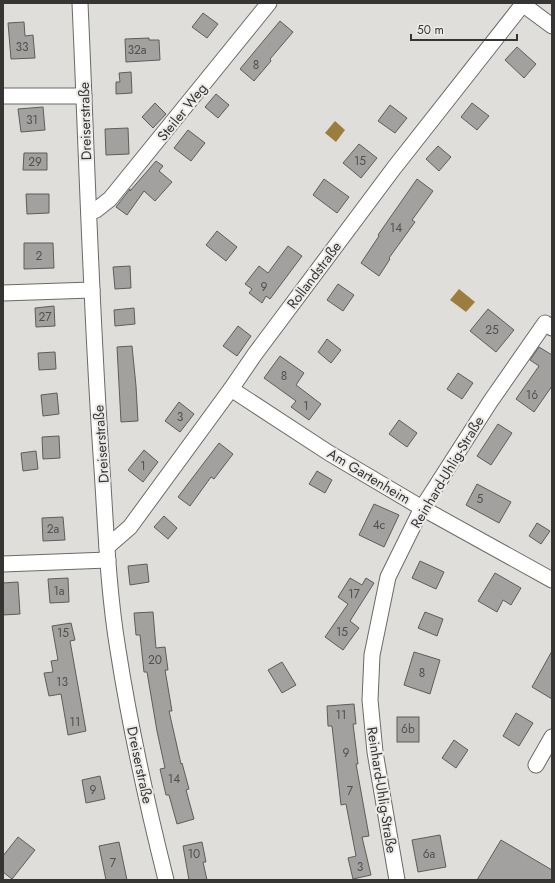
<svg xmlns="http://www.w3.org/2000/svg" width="555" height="883" viewBox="0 0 555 883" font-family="Jost,sans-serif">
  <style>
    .water { fill: #9c7d40 }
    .building { fill: #a3a19f; stroke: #5e5d5a }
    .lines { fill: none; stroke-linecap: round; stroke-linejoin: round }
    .minor-casing { stroke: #6b6a67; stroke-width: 17 }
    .minor { stroke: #fff; stroke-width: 15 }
    .labels { text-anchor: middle; stroke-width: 4; stroke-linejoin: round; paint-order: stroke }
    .number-label { font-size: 12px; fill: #51504f }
    .street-label { font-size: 14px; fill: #363534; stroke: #edebe9 }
  </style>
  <rect width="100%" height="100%" fill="#e0dedb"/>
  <g class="water">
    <polygon points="335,121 345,130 336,142 325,133"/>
    <polygon points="459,289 475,302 466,312 450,300"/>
  </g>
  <g class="building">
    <polygon points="203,13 218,24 207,38 192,27"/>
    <polygon points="280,21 293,32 270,59 271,61 254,81 240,69"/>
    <polygon points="24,22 25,36 33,35 35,58 11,59 8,23"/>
    <polygon points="149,38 149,40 159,40 160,60 126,62 125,39"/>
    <polygon points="517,47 536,64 524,78 505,60"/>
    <polygon points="131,72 132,93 116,94 116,82 120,82 119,73"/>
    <polygon points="216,94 229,105 218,118 205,107"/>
    <polygon points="155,103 166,114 153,128 142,117"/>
    <polygon points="472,103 489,116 477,130 461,117"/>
    <polygon points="390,105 407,118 395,133 378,121"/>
    <polygon points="43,107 45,130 21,132 18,109"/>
    <polygon points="128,128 129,154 106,155 105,129"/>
    <polygon points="188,130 205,143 191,161 174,148"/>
    <polygon points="359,144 377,158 361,178 343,163"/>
    <polygon points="438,146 451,157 439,171 426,159"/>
    <polygon points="24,153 47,153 47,170 23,170"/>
    <polygon points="156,161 163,166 159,171 172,182 155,201 144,191 127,215 116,207 130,189 130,191"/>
    <polygon points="324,179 349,197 337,213 313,195"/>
    <polygon points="417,179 433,191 412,220 415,222 389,258 390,259 379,276 361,263 379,236 378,235"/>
    <polygon points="26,194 49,194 49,213 27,214"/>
    <polygon points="217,231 237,247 226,261 206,245"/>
    <polygon points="24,243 53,243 54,268 24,269"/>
    <polygon points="288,246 302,256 270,299 266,296 262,303 249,293 252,289 245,284 259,266 268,273"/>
    <polygon points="130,266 131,288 115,289 113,267"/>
    <polygon points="338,284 354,295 343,311 327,300"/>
    <polygon points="54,306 55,326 36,327 35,308"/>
    <polygon points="134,308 135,324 115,326 114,310"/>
    <polygon points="488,309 514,330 496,352 470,331"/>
    <polygon points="238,326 251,336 237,356 223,346"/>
    <polygon points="327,339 341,350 331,363 318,352"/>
    <polygon points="132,346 136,386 138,421 121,422 117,347"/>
    <polygon points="539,347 552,355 552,386 534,412 516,399 539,366 530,360"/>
    <polygon points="55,352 56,369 39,370 38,353"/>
    <polygon points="280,356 304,373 296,385 321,404 309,420 291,407 296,401 264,378"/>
    <polygon points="458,373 473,383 462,399 447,389"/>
    <polygon points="57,393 59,414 43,416 41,395"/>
    <polygon points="179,402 194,414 180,432 165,421"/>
    <polygon points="399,420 417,433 407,447 389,434"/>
    <polygon points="498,424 512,433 491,465 477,456"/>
    <polygon points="59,436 60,458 43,459 42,437"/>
    <polygon points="219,443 233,454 214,479 211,477 190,506 178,497"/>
    <polygon points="144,450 158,462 143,482 128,470"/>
    <polygon points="36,451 38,469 23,471 21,453"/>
    <polygon points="317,471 332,480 325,493 309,484"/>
    <polygon points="477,484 511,502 499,523 466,505"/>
    <polygon points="374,504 399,515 384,547 359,535"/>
    <polygon points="164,516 177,528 168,539 154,527"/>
    <polygon points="63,517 65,540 43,541 42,518"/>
    <polygon points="537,523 550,531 541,544 529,536"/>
    <polygon points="420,561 444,572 436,589 412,578"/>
    <polygon points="147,564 149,582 130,585 128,566"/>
    <polygon points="495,573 521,588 511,605 503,600 497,612 478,601"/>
    <polygon points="68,578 69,602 50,603 48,579"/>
    <polygon points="350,578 362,585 366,578 374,583 350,621 359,628 343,650 325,637 348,604 338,597"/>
    <polygon points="18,582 20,614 3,615 3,583"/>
    <polygon points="153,612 156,648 165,647 168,670 165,670 172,711 169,711 181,764 182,763 189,789 186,790 194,819 177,824 169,795 166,795 160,769 165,768 157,731 147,672 144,672 140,635 136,635 134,613"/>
    <polygon points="425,612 443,619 437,636 418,628"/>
    <polygon points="71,623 75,640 70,641 86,731 68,735 61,694 49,696 44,673 53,672 51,661 58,660 52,626"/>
    <polygon points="552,651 552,699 532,687"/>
    <polygon points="414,652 440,660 430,694 404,685"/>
    <polygon points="282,662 296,685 282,693 268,670"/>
    <polygon points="354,704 356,724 353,724 358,764 356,764 369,836 362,837 371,875 353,879 348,858 356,856 346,804 341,805 332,726 328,726 327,706"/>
    <polygon points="516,713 533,723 519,746 503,736"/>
    <rect x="397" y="717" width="22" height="25"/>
    <polygon points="454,740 468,750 456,768 442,758"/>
    <polygon points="100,776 105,799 86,803 82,780"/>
    <polygon points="440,835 446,867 418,872 412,840"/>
    <polygon points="18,837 35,850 12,879 3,872 3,856"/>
    <polygon points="501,840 552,870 552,880 477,880"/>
    <polygon points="119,842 127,880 106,880 99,846"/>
    <polygon points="202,842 206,862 203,862 207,880 189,880 183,846"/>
  </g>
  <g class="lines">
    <defs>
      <g id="minor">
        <path d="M80,3C87,158 91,314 102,469C106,529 108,590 118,650C130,727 147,804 166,880"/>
        <polyline points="521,3 552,26"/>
        <polyline points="3,96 84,96"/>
        <polyline points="89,213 96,210 110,199 269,3"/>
        <polyline points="3,293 92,290"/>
        <polyline points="231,389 329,453 422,508 552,580"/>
        <polyline points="107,547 130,527 231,389 255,354 394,168 523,4"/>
        <polyline points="3,564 108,560"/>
        <polyline points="536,765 552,737"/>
        <polyline points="397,880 375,752 370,700 372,655 388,577 422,508 490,402 545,323 552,328"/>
      </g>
    </defs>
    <use href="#minor" class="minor-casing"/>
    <use href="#minor" class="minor"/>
  </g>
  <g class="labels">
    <g class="number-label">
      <text x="22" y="51">33</text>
      <text x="137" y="54">32a</text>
      <text x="256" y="69">8</text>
      <text x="32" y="124">31</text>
      <text x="360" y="165">15</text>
      <text x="35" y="166">29</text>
      <text x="396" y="232">14</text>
      <text x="39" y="260">2</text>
      <text x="264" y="291">9</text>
      <text x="45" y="321">27</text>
      <text x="492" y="334">25</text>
      <text x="284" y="380">8</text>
      <text x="532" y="399">16</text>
      <text x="306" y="410">1</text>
      <text x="180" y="421">3</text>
      <text x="143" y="470">1</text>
      <text x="480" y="503">5</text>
      <text x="379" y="529">4c</text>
      <text x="53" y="533">2a</text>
      <text x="59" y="595">1a</text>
      <text x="354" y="598">17</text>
      <text x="342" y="636">15</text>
      <text x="63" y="637">15</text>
      <text x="155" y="664">20</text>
      <text x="422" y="677">8</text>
      <text x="62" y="686">13</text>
      <text x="341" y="719">11</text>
      <text x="75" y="726">11</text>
      <text x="408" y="733">6b</text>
      <text x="346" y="757">9</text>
      <text x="174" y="783">14</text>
      <text x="93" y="794">9</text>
      <text x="350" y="795">7</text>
      <text x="194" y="858">10</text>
      <text x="429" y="858">6a</text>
      <text x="113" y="867">7</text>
      <text x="360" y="871">3</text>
    </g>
    <g class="street-label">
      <text transform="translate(182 112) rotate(-51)" y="5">Steiler Weg</text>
      <text transform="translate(85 121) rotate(-92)" y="5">Dreiserstraße</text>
      <text transform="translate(314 275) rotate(-53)" y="5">Rollandstraße</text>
      <text transform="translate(101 444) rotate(-94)" y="5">Dreiserstraße</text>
      <text transform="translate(447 472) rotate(-59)" y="5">Reinhard-Uhlig-Straße</text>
      <text transform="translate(369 476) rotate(31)" y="5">Am Gartenheim</text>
      <text transform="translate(140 765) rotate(78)" y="5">Dreiserstraße</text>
      <text transform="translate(382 790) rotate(81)" y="5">Reinhard-Uhlig-Straße</text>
    </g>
  </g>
  <rect width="555" height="883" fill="none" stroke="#363534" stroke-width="8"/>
  <path d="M411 34v6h106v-6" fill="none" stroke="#363534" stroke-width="2"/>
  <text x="417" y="34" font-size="12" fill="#363534" stroke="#edebe9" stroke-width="3" paint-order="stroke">50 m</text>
</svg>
